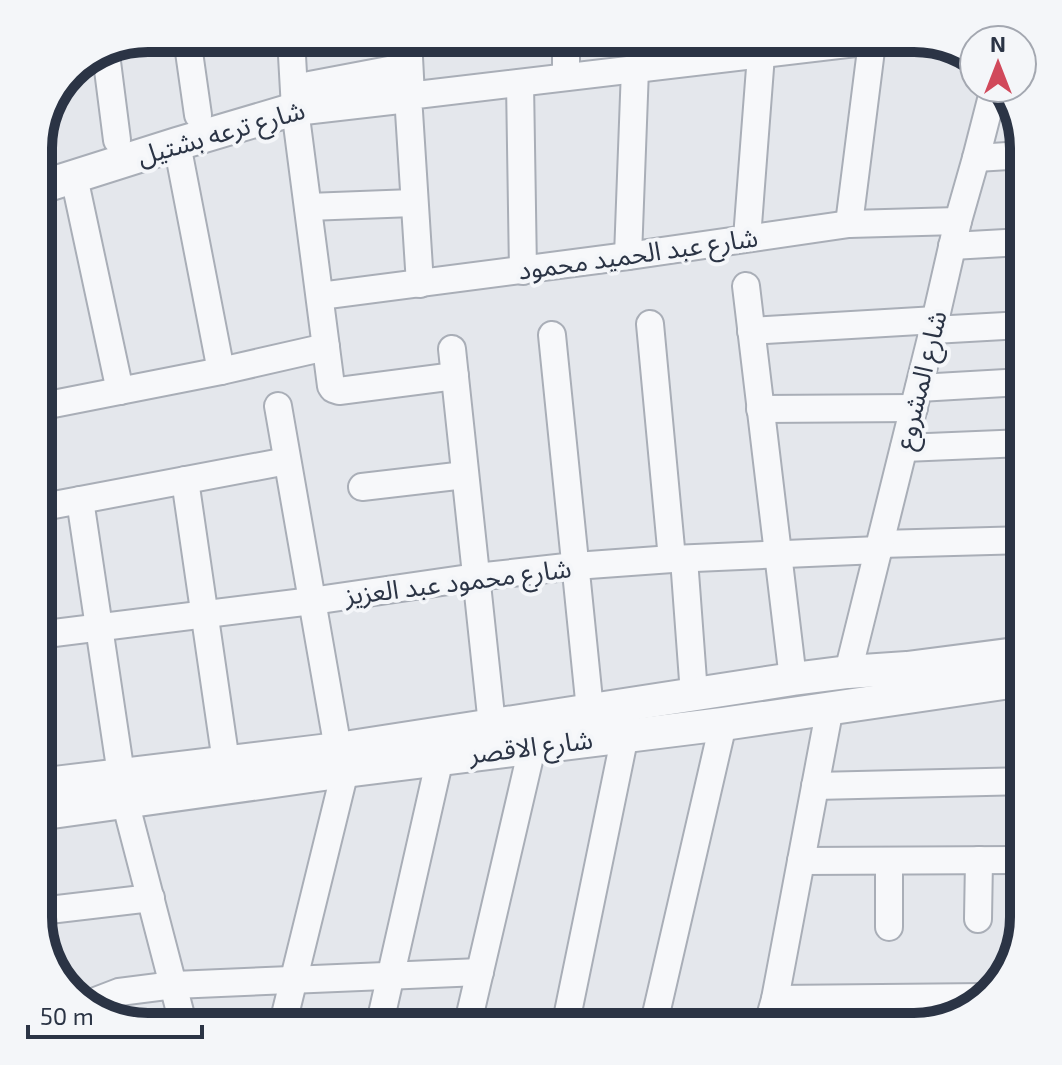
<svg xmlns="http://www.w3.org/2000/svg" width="1062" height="1065" viewBox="0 0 1062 1065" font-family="'Exo 2','Noto Sans Arabic',sans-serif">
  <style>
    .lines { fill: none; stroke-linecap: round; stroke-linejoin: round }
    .minor-casing { stroke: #a9aeb7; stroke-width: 30 }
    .tertiary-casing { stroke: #a9aeb7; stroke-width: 36 }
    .minor { stroke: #f7f8fa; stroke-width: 26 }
    .tertiary { stroke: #f7f8fa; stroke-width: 32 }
    .labels { text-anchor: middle; stroke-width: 8; stroke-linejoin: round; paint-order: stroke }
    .street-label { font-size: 26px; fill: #2b3445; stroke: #f4f6f9 }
    .rim { fill: none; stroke: #2b3445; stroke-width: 10 }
  </style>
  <rect width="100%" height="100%" fill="#e4e7ec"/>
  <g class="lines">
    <defs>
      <g id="minor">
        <polyline points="187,38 198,115"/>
        <polyline points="291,38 295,109 331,386 333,389 339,391 455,376"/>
        <polyline points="566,38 566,77"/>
        <polyline points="106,54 117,140"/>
        <polyline points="667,65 667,38"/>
        <polyline points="520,83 523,271"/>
        <polyline points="177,144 221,371"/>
        <polyline points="38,145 41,164"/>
        <polyline points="976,158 1024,155"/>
        <polyline points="74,177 120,391"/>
        <polyline points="308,207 413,203"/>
        <polyline points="849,224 872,42"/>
        <polyline points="747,238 761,55"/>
        <polyline points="952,246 1024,242"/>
        <polyline points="628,256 635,69"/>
        <polyline points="420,284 408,96 898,38"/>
        <polyline points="746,286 793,679"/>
        <polyline points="320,296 628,256 849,224 958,221"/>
        <polyline points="650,324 672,559"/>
        <polyline points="933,330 1024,325"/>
        <polyline points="751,331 936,320"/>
        <polyline points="552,335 590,710"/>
        <polyline points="452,349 492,725"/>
        <polyline points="919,388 1024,382"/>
        <polyline points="278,406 338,749"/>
        <polyline points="38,407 221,371 326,347"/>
        <polyline points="760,409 914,408"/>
        <polyline points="904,448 1024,443"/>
        <polyline points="185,480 226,762"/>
        <polyline points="1021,484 1023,540"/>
        <polyline points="362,487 465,475"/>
        <polyline points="80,500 125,801 184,1027"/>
        <polyline points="38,508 287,461"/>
        <polyline points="880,544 1024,540"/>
        <polyline points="684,559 694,694"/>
        <polyline points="38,635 312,601 476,577 575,566 672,559 879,550"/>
        <polyline points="848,672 933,330 958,221 976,158 994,88"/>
        <polyline points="815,786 1024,781"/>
        <polyline points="801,861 1024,860"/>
        <polyline points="38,914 49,910 151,898"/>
        <polyline points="978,919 979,860"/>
        <polyline points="889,927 889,861"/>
        <polyline points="775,999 987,997"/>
        <polyline points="93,1002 119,992 174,985 480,972"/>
        <polyline points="282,1027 345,771"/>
        <polyline points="379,1027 440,758"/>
        <polyline points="467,1027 532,748"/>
        <polyline points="565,1027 625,735"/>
        <polyline points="653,1027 723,724"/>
        <polyline points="767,1027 775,999 830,707"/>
      </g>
      <g id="tertiary">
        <polyline points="310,88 405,70"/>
        <polyline points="38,188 177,144 295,109 408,96 405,38"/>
        <polyline points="38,785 338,749 793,679 848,672 907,668 1024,653"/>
        <polyline points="38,814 345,771 723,724 1024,680"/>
      </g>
    </defs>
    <use href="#minor" class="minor-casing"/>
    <use href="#tertiary" class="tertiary-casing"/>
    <use href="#minor" class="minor"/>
    <use href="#tertiary" class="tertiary"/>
  </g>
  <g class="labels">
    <g class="street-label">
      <text transform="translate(221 133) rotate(-16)" y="9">شارع ترعه بشتيل</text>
      <text transform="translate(638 254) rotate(-8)" y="9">شارع عبد الحميد محمود</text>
      <text transform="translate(921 380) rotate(-76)" y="9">شارع المشروع</text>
      <text transform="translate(458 582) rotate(-7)" y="9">شارع محمود عبد العزيز</text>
      <text transform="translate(531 747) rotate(-7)" y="9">شارع الاقصر</text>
    </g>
  </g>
  <path d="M0 0H1062V1065H0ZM148 52H914A96 96 0 0 1 1010 148V917A96 96 0 0 1 914 1013H148A96 96 0 0 1 52 917V148A96 96 0 0 1 148 52Z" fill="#f4f6f9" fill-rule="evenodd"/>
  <path class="rim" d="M148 52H914A96 96 0 0 1 1010 148V917A96 96 0 0 1 914 1013H148A96 96 0 0 1 52 917V148A96 96 0 0 1 148 52Z"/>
  <g transform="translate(998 64)"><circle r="38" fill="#f4f6f9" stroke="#a4a8b1" stroke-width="2"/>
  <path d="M0-6L14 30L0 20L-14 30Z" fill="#d1495b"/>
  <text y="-12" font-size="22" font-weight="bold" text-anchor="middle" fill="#2b3445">N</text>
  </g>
  <path d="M28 1025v12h174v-12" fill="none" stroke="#2b3445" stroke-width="4"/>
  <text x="40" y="1025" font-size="24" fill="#2b3445" stroke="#f4f6f9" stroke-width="6" paint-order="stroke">50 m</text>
</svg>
